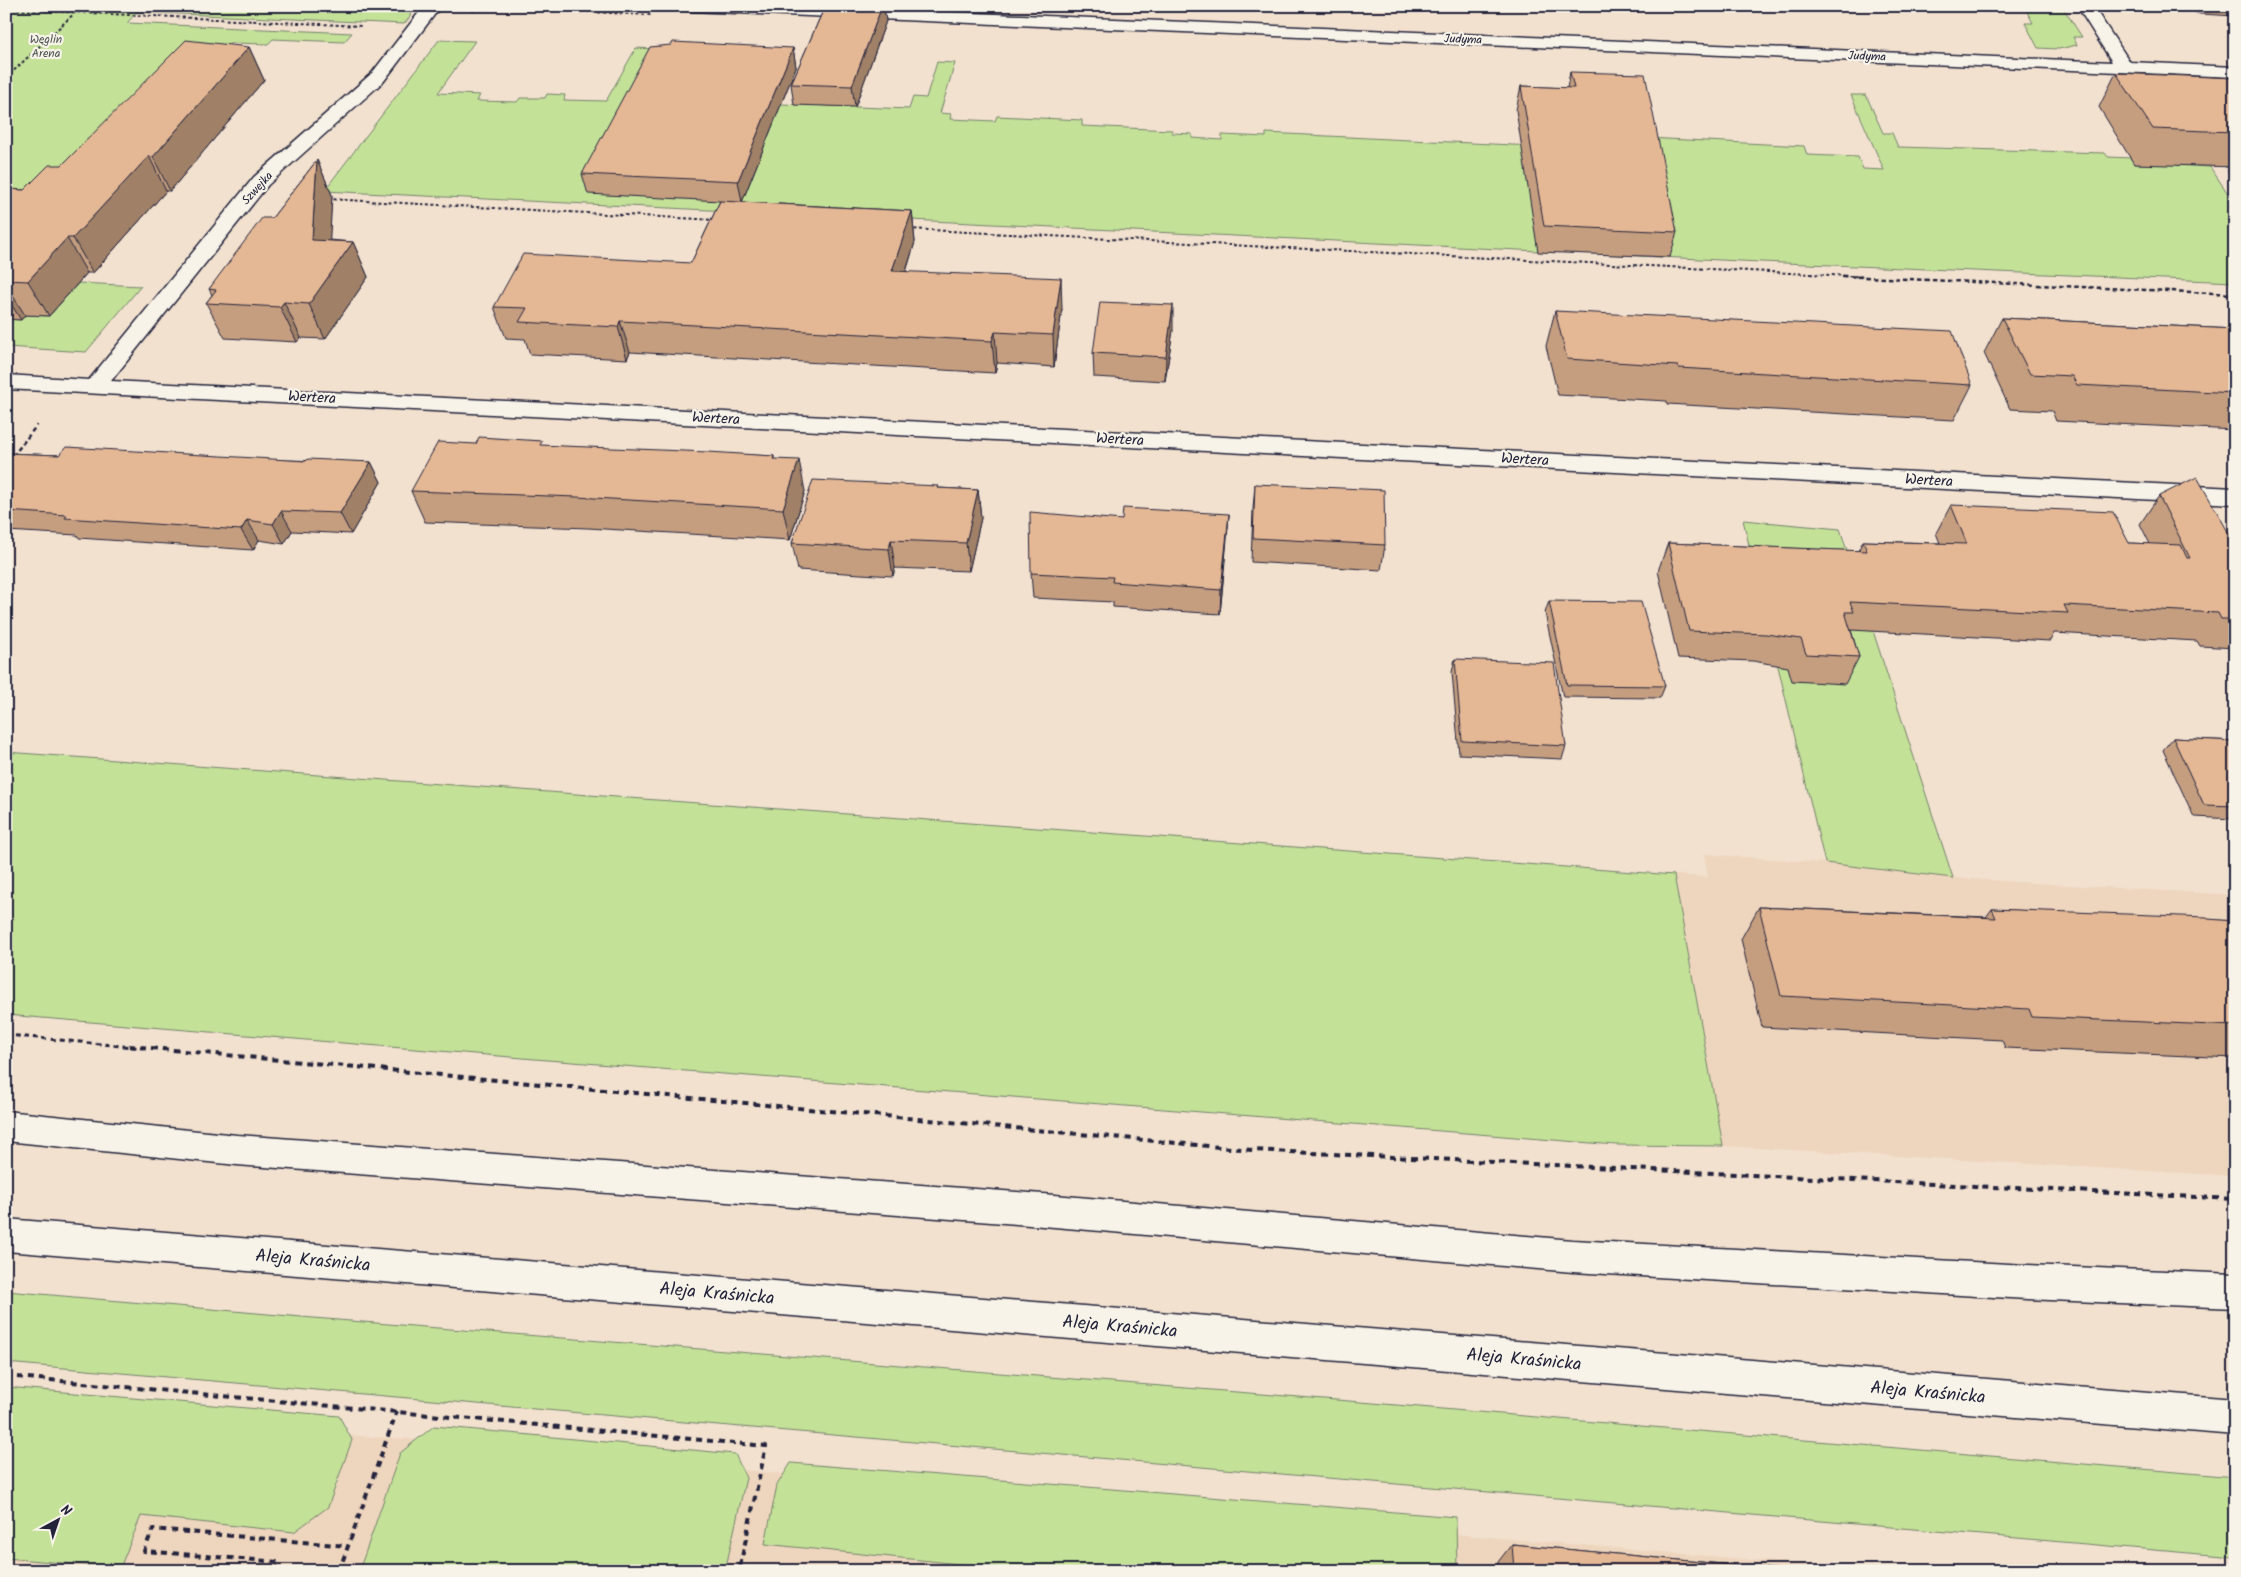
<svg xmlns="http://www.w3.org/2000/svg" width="2241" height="1577" viewBox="0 0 2241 1577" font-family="Kalam,sans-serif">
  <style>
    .built { fill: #eed5be }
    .green { fill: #c4e198; stroke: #73826a }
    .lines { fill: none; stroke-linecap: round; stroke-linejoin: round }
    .minor-casing { stroke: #22223b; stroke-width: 3 }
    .major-casing { stroke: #22223b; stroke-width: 3 }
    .path-far3 { stroke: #22223b; stroke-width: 2; stroke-dasharray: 3 2.5; stroke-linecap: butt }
    .path-far2 { stroke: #22223b; stroke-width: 2.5; stroke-dasharray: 4.5 3; stroke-linecap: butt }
    .path-far1 { stroke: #22223b; stroke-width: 3; stroke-dasharray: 5 4; stroke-linecap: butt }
    .path { stroke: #22223b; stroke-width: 4; stroke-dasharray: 6 5; stroke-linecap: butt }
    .minor { fill: #f7f3e8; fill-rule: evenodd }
    .major { fill: #f7f3e8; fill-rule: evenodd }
    .wall { fill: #c59e80; stroke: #22223b }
    .shaded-wall { fill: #a08168; stroke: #22223b }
    .building { fill: #e5b895; stroke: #22223b }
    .labels { text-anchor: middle; stroke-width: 4.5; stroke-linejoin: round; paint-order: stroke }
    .far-park-label { font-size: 12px; fill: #4a5252; stroke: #f7f3e8 }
    .far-street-label { font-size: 12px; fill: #22223b; stroke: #f7f3e8 }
    .street-label { font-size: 15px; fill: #22223b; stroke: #f7f3e8 }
    .near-street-label { font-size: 18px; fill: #22223b; stroke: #f7f3e8 }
  </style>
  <rect width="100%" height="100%" fill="#f2e1cf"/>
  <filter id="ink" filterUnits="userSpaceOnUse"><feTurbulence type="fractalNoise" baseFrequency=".02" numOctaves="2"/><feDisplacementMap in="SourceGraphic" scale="10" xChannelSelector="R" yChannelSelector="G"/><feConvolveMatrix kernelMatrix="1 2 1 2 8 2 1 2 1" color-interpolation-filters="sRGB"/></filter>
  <g filter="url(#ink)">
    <g class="built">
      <polygon points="1704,854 1825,863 1953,878 2235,895 2235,1176 1723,1146 1674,875 1708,877"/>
      <polygon points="6,1406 293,1432 423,1440 1118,1505 1882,1571 6,1571"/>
    </g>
    <g class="green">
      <polygon points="6,6 238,6 296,9 302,6 404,6 411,10 410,17 404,24 137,12 127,23 352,33 344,42 273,39 268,44 231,43 210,65 6,232"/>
      <polygon points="2024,6 2062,6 2082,37 2073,37 2077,45 2059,49 2038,48 2025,23 2033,23"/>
      <polygon points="439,40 475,41 438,93 480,95 477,101 517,102 520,98 545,98 547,94 565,95 564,100 606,101 636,48 671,50 781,104 909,109 913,97 926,98 937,62 955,63 940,113 951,114 950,119 995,121 997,116 1082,120 1082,126 1172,130 1172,133 1192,134 1192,138 1222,140 1222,135 1266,137 1266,133 1553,147 1647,138 1804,146 1807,155 1858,157 1863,169 1884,170 1851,95 1866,95 1883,133 1892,133 1898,147 2105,153 2108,157 2131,158 2134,164 2176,163 2177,165 2210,167 2235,204 2235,282 1761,262 324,191"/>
      <polygon points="78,283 141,286 86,352 6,347 6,319 21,320 25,315 49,316"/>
      <polygon points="1743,520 1840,529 1953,878 1825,863"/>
      <polygon points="6,752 1674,875 1723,1146 1616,1145 535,1059 6,1015"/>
      <polygon points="6,1291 313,1318 1361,1402 2235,1477 2235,1557 6,1363"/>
      <polygon points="6,1387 339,1416 352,1440 328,1507 294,1532 141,1516 120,1568 6,1558"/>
      <polygon points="434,1426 735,1454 746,1478 725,1571 359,1571 400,1453"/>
      <polygon points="791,1463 1456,1517 1457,1571 1027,1571 765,1544 777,1485"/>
    </g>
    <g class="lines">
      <defs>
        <g id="minor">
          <polygon points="424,6 441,6 384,81 268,185 111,381 2235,488 2235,504 6,389 6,375 89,380 254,177 372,73"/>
          <polygon points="682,6 811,6 2112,62 2077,6 2093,6 2130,62 2235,67 2235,77 690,11"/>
        </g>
        <g id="major">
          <polygon points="6,1111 237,1135 1043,1194 1573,1240 2027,1265 2235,1274 2235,1308 2027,1299 1573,1272 1043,1226 237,1165 6,1141"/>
          <polygon points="6,1219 2235,1399 2235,1435 6,1251"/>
        </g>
      </defs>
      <use href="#minor" class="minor-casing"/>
      <use href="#major" class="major-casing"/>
      <g class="path-far3">
        <polyline points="6,9 362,26"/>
        <polyline points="472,11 493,7 651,15"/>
        <polyline points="6,78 82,6"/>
        <polyline points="2225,165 2235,180"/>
        <polyline points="328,199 716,220"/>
        <polyline points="909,229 1870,277"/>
      </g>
      <g class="path-far2">
        <polyline points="1842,276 2235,294"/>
        <polyline points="13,456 37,425"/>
      </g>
      <polyline class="path-far1" points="6,1035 143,1048"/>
      <g class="path">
        <polyline points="129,1046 1252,1150 2235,1199"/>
        <polyline points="6,1376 766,1446 739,1571"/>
        <polyline points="276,1571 279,1562 144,1551 153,1529 348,1546"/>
        <polyline points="339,1571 397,1411"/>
      </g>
      <use href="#minor" class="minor"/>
      <use href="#major" class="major"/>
    </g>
    <g class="wall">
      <polygon points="825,6 891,6 891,8 884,7 886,21 855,107 794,105 791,84"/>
      <polygon points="2174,6 2235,6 2235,16 2200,14"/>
      <polygon points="249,47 264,80 170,191 166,191 93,273 87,273 49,316 25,315 21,320 6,319 6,189 24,190 62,165"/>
      <polygon points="793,48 796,67 742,202 912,211 915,242 906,272 1062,309 1054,367 997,363 995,373 630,352 627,359 530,354 525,339 506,338 494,307 691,263 720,201 588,194 582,174"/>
      <polygon points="1570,72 1677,232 1670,257 1538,252 1516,110 1521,86 1567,88"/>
      <polygon points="2116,73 2235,78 2235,167 2134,164 2099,107"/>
      <polygon points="317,160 332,195 329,240 353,242 368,277 325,339 301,338 297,342 225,338 206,303 212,295 209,289 272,218"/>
      <polygon points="1555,311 1972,385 1954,420 1667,404 1667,401 1558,395 1546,346"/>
      <polygon points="2002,318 2235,329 2235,430 2056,421 2052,411 2010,409 1984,353"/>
      <polygon points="1173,330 1165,381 1094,377 1093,353"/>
      <polygon points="476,444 544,446 774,456 774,459 805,491 790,540 588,528 425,522 411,491"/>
      <polygon points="6,453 59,455 371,462 381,482 351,534 292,531 284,544 259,540 253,550 79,538 77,535 6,531"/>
      <polygon points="1255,484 1385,545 1381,570 1251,562 1253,509"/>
      <polygon points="938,486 938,488 978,490 981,518 969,571 895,568 893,576 798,570 792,543"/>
      <polygon points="2159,496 2235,544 2235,648 2200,646 2197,641 2054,633 2050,641 1851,630 1859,657 1845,684 1792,681 1788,667 1753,661 1678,658 1658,571 1668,543 1858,551 1863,541 1940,543 1936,533 1951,505 2129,543 2150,544 2140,524"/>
      <polygon points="1229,514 1220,614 1113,607 1113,602 1033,598 1031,573"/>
      <polygon points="1549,601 1665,686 1660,698 1563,697 1545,613"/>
      <polygon points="1455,659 1566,746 1562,759 1459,754 1452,672"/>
      <polygon points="2173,738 2235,741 2235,819 2194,817 2163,750"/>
      <polygon points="1759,907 1986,917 1992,909 2235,921 2235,1058 2005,1048 2002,1040 1762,1027 1741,939"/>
      <polygon points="1512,1544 1795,1571 1498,1571 1498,1562"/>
    </g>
    <g class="shaded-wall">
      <polygon points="882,6 884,6 886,21 855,107 852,86"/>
      <polygon points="249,47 264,80 170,191 153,157"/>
      <polygon points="793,48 796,67 742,202 738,181"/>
      <polygon points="149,156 166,191 93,273 73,238"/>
      <polygon points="317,160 332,195 328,274 312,240"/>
      <polygon points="912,211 915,242 896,303 892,271"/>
      <polygon points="67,238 87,273 49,316 28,281"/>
      <polygon points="353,242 368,277 325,339 309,304"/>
      <polygon points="1061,278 1062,309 1054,367 1053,335"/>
      <polygon points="6,285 25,315 21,320 6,296"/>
      <polygon points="284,302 301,338 297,342 280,307"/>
      <polygon points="1173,305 1173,330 1165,381 1166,357"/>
      <polygon points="620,321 630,352 627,359 618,327"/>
      <polygon points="995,332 997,363 995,373 992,341"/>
      <polygon points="799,460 805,491 790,540 783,509"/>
      <polygon points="371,462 381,482 351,534 340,513"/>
      <polygon points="978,490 981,518 969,571 966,543"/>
      <polygon points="281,511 292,531 284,544 273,524"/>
      <polygon points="1229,514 1227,539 1220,614 1221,590"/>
      <polygon points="247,520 259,540 253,550 241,530"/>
      <polygon points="891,540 895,568 893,576 889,549"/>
    </g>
    <g class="building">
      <polygon points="825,6 882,6 852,86 791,84"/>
      <polygon points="186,40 249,47 153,157 149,156 73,238 67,238 28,281 6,280 6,189 24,190 49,165 62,165"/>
      <polygon points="673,42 793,48 738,181 582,174 650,47 671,45"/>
      <polygon points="1570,72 1645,74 1677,232 1544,226 1521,86 1574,88"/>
      <polygon points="2116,73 2235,78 2235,132 2153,129"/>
      <polygon points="317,160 312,240 353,242 309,304 284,302 280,307 206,303 216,290 209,289 262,218 272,218"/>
      <polygon points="720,201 912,211 892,271 1061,278 1053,335 995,332 992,341 620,321 618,327 519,322 527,308 494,307 523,254 691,263"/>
      <polygon points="1100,302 1173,305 1166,357 1093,353"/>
      <polygon points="1555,311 1952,331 1972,385 1679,368 1678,366 1567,359"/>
      <polygon points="2002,318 2235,329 2235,393 2077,385 2072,376 2030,374"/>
      <polygon points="479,437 542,441 540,445 708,452 774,456 773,459 799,460 783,509 577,497 411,491 438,442 476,444"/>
      <polygon points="66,447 306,461 308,459 371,462 340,513 281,511 273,524 247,520 241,530 65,518 67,515 6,511 6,453 59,455"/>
      <polygon points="2197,477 2235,544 2235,619 2221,619 2218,613 2064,605 2068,613 1850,602 1854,612 1845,612 1859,657 1806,654 1801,639 1766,634 1689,631 1668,543 1867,551 1863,541 1967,544 1951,505 2113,512 2129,543 2181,545 2187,558 2190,558 2159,496"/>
      <polygon points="813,480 938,486 937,488 978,490 966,543 891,540 889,549 792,543"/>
      <polygon points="1255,484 1384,490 1385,545 1253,538"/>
      <polygon points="1123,508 1229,514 1221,590 1112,582 1113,577 1031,573 1030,512 1122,520"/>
      <polygon points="1549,601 1641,602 1665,686 1567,685"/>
      <polygon points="1455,659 1554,663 1566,746 1462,741"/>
      <polygon points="2173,738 2235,741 2235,806 2204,805"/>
      <polygon points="1759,907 1996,918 1992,909 2207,917 2208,919 2235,921 2235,1026 2032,1017 2029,1009 1781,996"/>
      <polygon points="1512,1544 1795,1571 1514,1571"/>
    </g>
  </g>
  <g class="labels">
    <g class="far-park-label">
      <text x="46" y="43">Węglin<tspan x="46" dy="14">Arena</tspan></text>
    </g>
    <g class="far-street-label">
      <text transform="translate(1463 39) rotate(2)" y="4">Judyma</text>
      <text transform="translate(1867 56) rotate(2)" y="4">Judyma</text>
      <text transform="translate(257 188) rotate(-48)" y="4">Szwejka</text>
    </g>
    <g class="street-label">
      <text transform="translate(312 397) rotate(3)" y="5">Wertera</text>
      <text transform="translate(716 418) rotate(3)" y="5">Wertera</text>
      <text transform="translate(1120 439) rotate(3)" y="5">Wertera</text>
      <text transform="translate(1525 459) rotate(3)" y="5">Wertera</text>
      <text transform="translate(1929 480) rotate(3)" y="5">Wertera</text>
    </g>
    <g class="near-street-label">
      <text transform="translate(313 1260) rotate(5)" y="6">Aleja Kraśnicka</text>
      <text transform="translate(717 1293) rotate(5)" y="6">Aleja Kraśnicka</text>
      <text transform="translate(1120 1326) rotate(5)" y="6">Aleja Kraśnicka</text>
      <text transform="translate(1524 1359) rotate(5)" y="6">Aleja Kraśnicka</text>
      <text transform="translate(1928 1392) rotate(5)" y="6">Aleja Kraśnicka</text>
    </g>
  </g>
  <rect width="2241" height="1577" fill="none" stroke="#f7f3e8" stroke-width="25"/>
  <rect x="12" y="12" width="2216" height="1552" fill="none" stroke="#22223b" stroke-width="2" filter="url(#ink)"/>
  <g transform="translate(58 1520) rotate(40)" stroke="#f7f3e8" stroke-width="4" paint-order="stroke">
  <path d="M0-4L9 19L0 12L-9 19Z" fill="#22223b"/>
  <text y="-8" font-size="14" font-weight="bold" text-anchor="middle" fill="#22223b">N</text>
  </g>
</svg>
